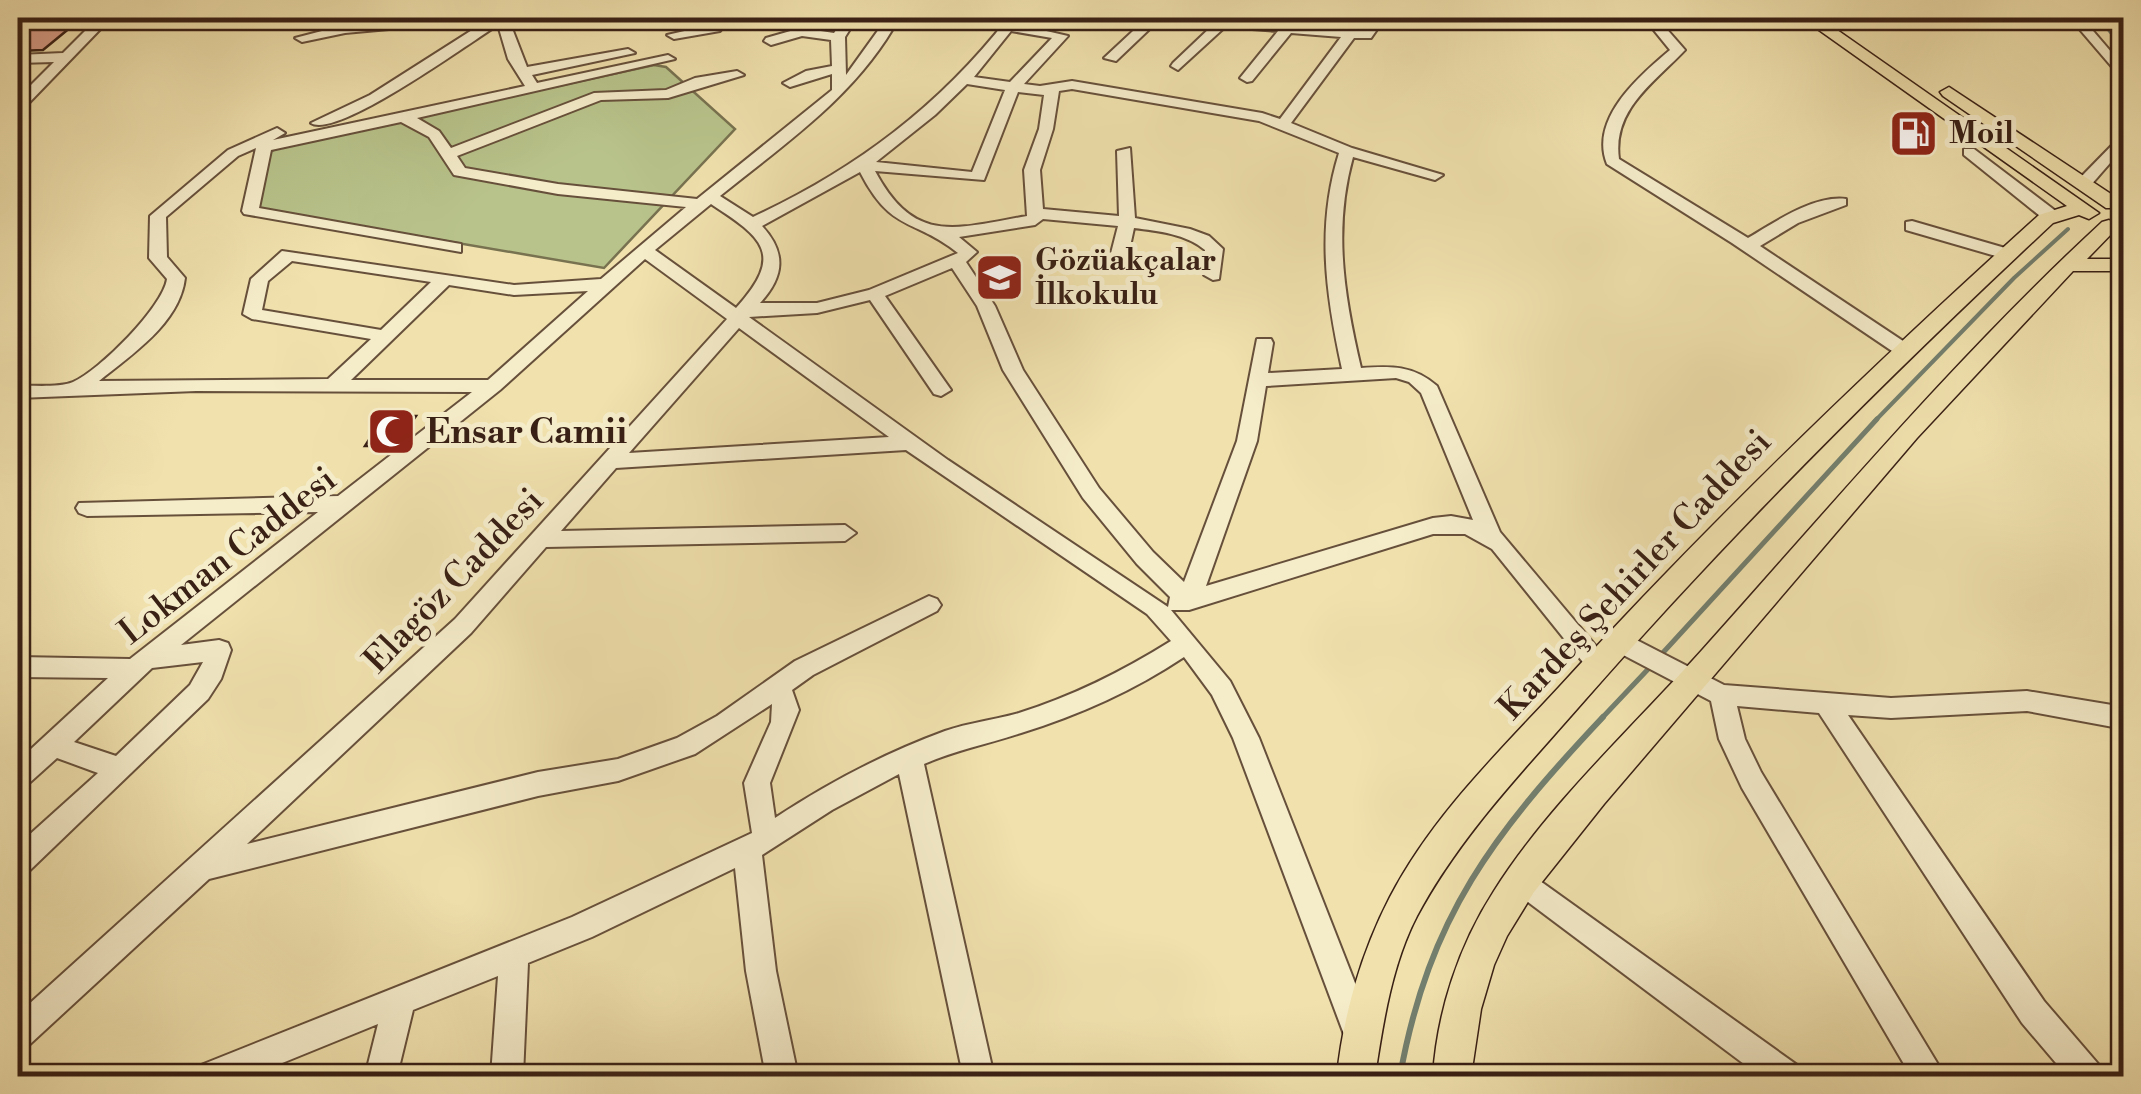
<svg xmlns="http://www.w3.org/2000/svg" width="2141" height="1094" viewBox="0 0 2141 1094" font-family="'Libre Bodoni',serif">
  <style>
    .green { fill: #b8c38b; stroke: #787250; stroke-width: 2.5 }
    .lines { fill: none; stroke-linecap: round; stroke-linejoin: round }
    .stream-far2 { stroke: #737f6e; stroke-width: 4 }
    .stream-far1 { stroke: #737f6e; stroke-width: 5 }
    .stream { stroke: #737f6e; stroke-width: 6 }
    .building { fill: #d99d88; stroke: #392015; stroke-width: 2.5 }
    .minor-casing { stroke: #67503b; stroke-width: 4 }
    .major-casing { stroke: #392015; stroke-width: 3 }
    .minor { fill: #f5ecca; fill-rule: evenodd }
    .major { fill: #f0e1ad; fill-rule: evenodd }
    .labels { text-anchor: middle; stroke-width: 10; stroke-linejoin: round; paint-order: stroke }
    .far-poi-label { font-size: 30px; font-weight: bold; fill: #392015; stroke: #f5ecca; text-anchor: start }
    .poi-label { font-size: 35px; font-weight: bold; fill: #392015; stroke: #f5ecca; text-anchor: start }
    .street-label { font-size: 35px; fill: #392015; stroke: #f5ecca }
  </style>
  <rect width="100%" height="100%" fill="#f0e1ad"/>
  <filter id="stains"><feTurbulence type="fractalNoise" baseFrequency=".002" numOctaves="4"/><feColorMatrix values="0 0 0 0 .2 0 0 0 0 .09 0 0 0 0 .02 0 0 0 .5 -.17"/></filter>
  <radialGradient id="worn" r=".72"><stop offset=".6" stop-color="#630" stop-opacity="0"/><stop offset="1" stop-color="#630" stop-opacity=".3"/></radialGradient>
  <polygon class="green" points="654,65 666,67 735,129 604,268 259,209 268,153 280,147"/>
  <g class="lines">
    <g class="stream-far2">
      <polyline points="2099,18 2124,48"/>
      <polyline points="1874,422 2014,278 2068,229"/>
    </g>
    <g class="stream-far1">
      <polyline points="1659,657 1877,419"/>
      <polyline points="1601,719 1652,665"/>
    </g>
    <path class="stream" d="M1400,1076C1429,916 1494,833 1603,717"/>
  </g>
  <g class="building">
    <polygon points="71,27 43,50 18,51 18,29"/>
    <polygon points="384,416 416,416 396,446 365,446"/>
  </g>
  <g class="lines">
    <defs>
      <g id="minor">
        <polygon points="18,18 93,18 87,22 18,26"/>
        <polygon points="98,18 111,18 23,109 18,110 18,98 54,62 18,63 18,55 63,53"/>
        <polygon points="429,18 472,18 466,22 345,33 302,42 295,38 345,25"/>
        <path d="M491,18H508L527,67L628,49L635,53L532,75L537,83L668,55L675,59L417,118L439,131L451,148L594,93L666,90L695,78L737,71L744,75L668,98L601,100L457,156L465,168L558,184L697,199L832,90V74L790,87L783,83L806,71L832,66L831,40L802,36L771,45L764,41L766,38L801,28L834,33L845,18H857L845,37L846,75L887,18H899C858,94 787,142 720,196L753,217C854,170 939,107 1008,18H1020L1016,24L1068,36L1024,84L1040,86L1072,81L1262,113L1280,119L1341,37L1291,33L1252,81L1247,82L1240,78L1278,31L1225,27L1178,70L1171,66L1173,63L1212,26L1160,19L1116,61L1104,58L1147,18H1233L1362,31L1373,18H1385L1371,38H1354L1291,123L1352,148L1443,175L1435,180L1353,157C1333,229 1344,296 1361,368C1391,366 1413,365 1437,386L1500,532L1611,664L1608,671L1599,674L1590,671L1492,549L1465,534H1433L1189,610H1171L1230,681L1259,738L1375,1034L1370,1045L1359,1050L1348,1045L1233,738L1212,695L1184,657C1133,691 1079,715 1021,733C988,744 956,750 924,764L994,1076L963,1075L899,774L832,810L762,855L776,971L798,1076H766L746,971L735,868L592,937L528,963L523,1076H491L498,976L413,1010L397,1076H365L378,1024L250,1076H196L201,1065L572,917L752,833L744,783L771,722L772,704L695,754L618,781L538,796L209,879L29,1045L18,1049V1014L455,619L727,319L645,259L500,390L181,645L219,640L228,643L231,650L221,679L208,699L28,872L18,876V845L98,773L57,758L27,785L18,789V761L108,678L18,677V657L130,659L318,512L87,516L79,513L76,508L79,503L338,496L472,392L196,391L18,398V386C33,385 58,388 73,382C99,371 163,307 167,279L149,258L150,216L228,150L277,128L285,133L273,140L525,86L508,59L498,25C469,43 336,140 311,123L370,95ZM1011,31L1052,38L1010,82L974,77ZM967,84L1005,90L972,172L876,162L935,115ZM1072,89L1259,121L1339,153C1316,227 1326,295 1342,369L1268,373L1273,343L1271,339H1257L1237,441L1184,582L1153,552L1099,488L1023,370L995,306L966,262L977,252L959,237L1035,225L1043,219L1118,226L1108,265L1117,270L1126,265L1134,228C1159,231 1186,234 1205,250L1204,275L1213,280L1219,279L1223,249L1209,236L1190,229L1135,218L1130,148L1117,151L1119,216L1043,209L1040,170L1053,129L1059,91ZM1018,92L1044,95L1039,129L1024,170L1027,216C956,228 915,246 875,171L984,180ZM401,122L429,137L454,175L558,194L686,207L601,279L514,285L282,251L251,279L243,314L252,319L371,339L328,379L99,381C131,355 180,323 185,278L167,257L166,217L238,156L256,148L242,211L244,214L461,252V244L455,243L259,208L271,150ZM860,172C892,234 913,217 958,253L869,290L817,303H760C784,277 787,253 762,226ZM711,204C763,238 785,254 736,308L655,250ZM292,261L431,282L381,330L262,310L268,281ZM952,268L977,306L1003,370L1083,498L1137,564L1170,597L1168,607L948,460L749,317L817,313L870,300L934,394L941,396L951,390L885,296ZM449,285L514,295L588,291L488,380H351ZM739,328L889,437L629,453ZM1396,378L1409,382L1421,393L1473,520L1451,516L1433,518L1206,586L1257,441L1266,386ZM906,450L1147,614L1171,641C1123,671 1073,696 1019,713C994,720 968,723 945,731C885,753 828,783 775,818L770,783L799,710L792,690L813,675L937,611L941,605L937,599L929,596L795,661L717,716L677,738L618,759L538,772L247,844L471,633L546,547L845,541L856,533L845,525L561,531L616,468ZM203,662L190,685L116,756L74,742L152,668Z"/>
        <polygon points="718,18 731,18 720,31 674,39 667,35 711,25"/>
        <path d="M1644,18H1657L1685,50C1655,82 1612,109 1619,159L1748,238C1775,222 1814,195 1846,199V205L1798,223L1760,246L1909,345V353H1895L1732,243L1607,164C1589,119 1639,76 1670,50Z"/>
        <polygon points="2070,18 2082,18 2124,67 2124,81"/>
        <polygon points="2113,18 2124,18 2124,28"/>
        <polygon points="2124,133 2124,147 2090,186 2078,186 2078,180"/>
        <polygon points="1964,149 1974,149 2057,212 2057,220 2045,220 1964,155"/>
        <polygon points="1912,221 2012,250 2015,254 2006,259 1906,230 1906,222"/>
        <polygon points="1619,631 1724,685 1891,698 2027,691 2124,707 2124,729 2027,711 1891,718 1848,715 2044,1001 2099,1065 2104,1076 2067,1076 2022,1023 1819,713 1737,706 1745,739 1761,772 1945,1076 1911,1076 1742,788 1719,739 1711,701 1610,648 1607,641 1610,634"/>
        <polygon points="1522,868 1797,1065 1802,1076 1760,1076 1512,890 1508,881 1512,872"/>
      </g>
      <g id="major">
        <path d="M1802,18H1820L2099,213L2089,219L2079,215L2053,223C1890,375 1732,532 1585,700C1525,769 1461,834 1417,916C1392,964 1383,1023 1375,1076H1337C1343,1015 1362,951 1390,897C1432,816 1499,752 1560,686C1711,520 1873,365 2039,215L2067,206Z"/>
        <polygon points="1949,87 2120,200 2120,208 2106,208 1943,96 1940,92"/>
        <path d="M2109,220L2119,226L2087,259H2124V271H2073L1917,438L1604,804L1534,892L1507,936L1494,965L1481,1009L1471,1076H1433C1437,1012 1459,945 1494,891C1548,805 1635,725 1703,649C1833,504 1958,355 2102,222Z"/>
      </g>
    </defs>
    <use href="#minor" class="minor-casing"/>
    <use href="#major" class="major-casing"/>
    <use href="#minor" class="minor"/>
    <use href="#major" class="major"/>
  </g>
  <defs>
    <symbol id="fuel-square" viewBox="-11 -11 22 22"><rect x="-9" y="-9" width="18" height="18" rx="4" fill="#8f2418" stroke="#f5ecca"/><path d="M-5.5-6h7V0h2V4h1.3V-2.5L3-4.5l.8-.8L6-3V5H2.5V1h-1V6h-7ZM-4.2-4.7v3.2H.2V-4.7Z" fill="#fff"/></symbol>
    <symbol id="school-square" viewBox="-11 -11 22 22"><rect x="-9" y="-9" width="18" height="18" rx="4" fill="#8f2418" stroke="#f5ecca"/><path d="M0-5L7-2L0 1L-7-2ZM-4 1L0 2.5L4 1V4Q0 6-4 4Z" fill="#fff"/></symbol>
    <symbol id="mosque-square" viewBox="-11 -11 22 22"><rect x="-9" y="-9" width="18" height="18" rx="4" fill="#8f2418" stroke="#f5ecca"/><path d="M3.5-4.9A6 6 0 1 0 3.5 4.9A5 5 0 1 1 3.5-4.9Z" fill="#fff"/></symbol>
  </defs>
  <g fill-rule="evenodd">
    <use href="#fuel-square" x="1886" y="106" width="55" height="55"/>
    <use href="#school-square" x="972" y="250" width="55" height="55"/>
    <use href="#mosque-square" x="364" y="404" width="55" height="55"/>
  </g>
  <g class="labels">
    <g class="far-poi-label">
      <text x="1949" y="143">Moil</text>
      <text x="1035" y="270">Gözüakçalar<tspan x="1035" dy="34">İlkokulu</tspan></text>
    </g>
    <g class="poi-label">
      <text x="426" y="443">Ensar Camii</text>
    </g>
    <g class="street-label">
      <text transform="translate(227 555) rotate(-38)" y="12">Lokman Caddesi</text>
      <text transform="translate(1634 574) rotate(-47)" y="12">Kardeş Şehirler Caddesi</text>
      <text transform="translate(453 580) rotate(-46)" y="12">Elagöz Caddesi</text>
    </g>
  </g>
  <rect width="2141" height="1094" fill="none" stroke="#f0e1ad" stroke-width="60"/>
  <rect x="20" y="20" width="2101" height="1054" fill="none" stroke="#392015" stroke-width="5"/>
  <rect x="30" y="30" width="2081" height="1034" fill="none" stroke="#392015" stroke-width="2.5"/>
  <rect width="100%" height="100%" filter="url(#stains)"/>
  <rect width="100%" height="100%" fill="url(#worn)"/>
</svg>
